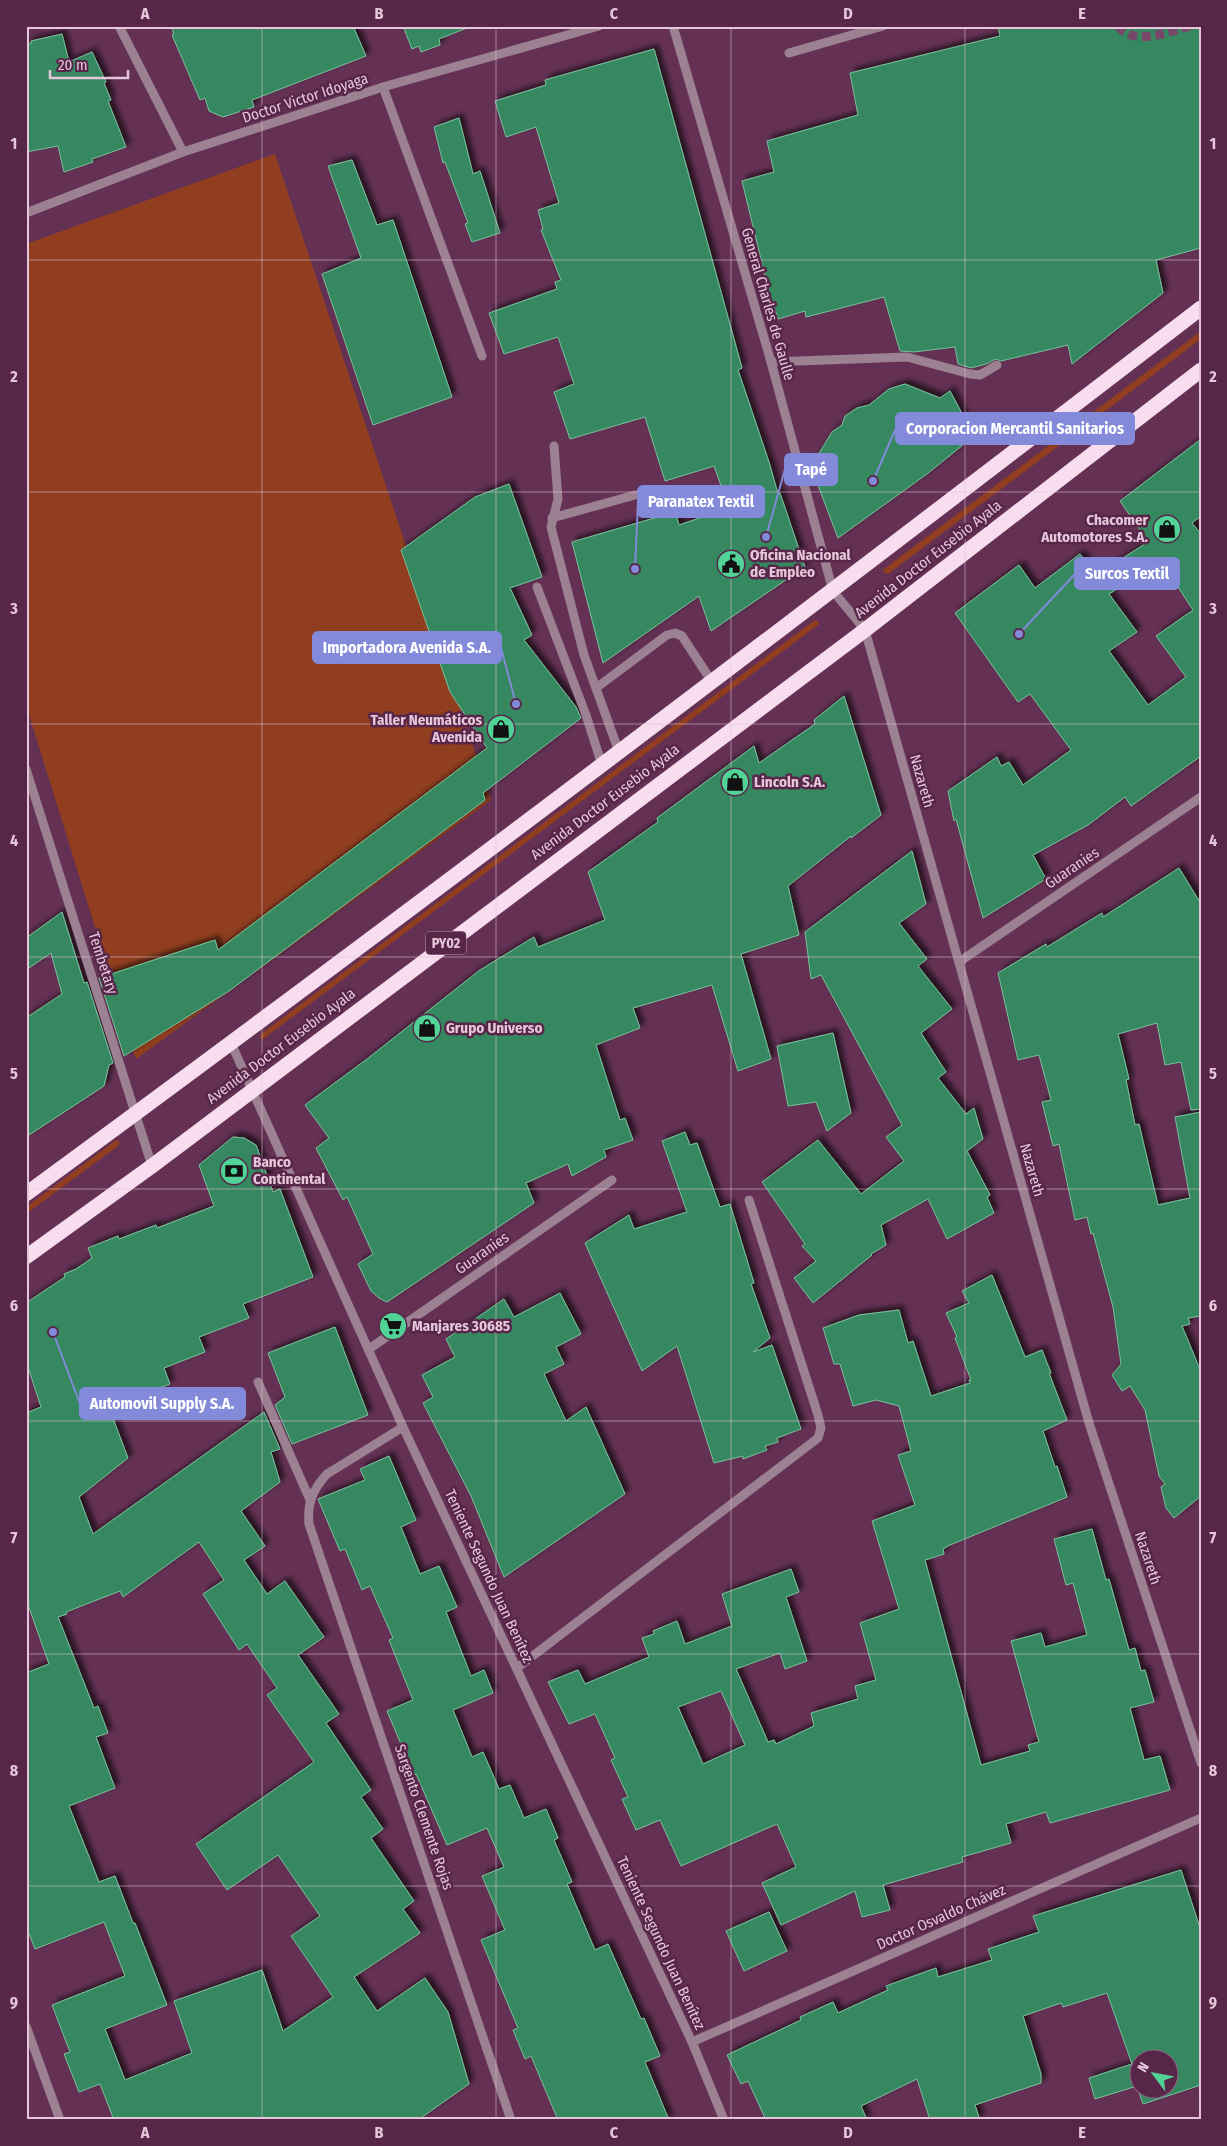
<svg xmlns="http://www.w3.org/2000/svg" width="1227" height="2146" viewBox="0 0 1227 2146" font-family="'Fira Sans Condensed',sans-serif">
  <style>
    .green { fill: #903e1f }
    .building { fill: #358861; stroke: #7ac09b; fill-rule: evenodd; filter: url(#shadow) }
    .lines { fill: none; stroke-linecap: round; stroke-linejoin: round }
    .minor-tunnel { stroke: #784868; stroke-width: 9; stroke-dasharray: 9 4.5; stroke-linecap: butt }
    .minor { stroke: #9b8191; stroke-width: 9 }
    .highway { stroke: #f7dded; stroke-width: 15 }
    .grid { fill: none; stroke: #e6c7da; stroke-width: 1; stroke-opacity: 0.55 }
    .labels { text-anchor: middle; stroke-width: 5; stroke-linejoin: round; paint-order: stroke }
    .shield { fill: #582649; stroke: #bb97ae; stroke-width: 1 }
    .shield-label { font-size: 14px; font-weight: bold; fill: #e6c7da }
    .street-label { font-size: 15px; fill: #e6c7da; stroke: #582649 }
    .poi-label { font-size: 15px; font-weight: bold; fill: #e6c7da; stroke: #582649; text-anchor: start }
    .leader { fill: none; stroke: #828ad9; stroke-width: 2 }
    .callout-dot { fill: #828ad9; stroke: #582649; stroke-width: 2 }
    .callout { fill: #828ad9; stroke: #828ad9; stroke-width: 2 }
    .callout-label { font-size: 16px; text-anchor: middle; font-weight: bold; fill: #fff }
    .neatline { fill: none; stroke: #e6c7da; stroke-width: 2 }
    .grid-label { font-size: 16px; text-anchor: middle; font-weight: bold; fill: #e6c7da }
  </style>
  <defs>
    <filter id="shadow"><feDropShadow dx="4.5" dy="-4.5" stdDeviation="2.5" flood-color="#0009"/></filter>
  </defs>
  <rect width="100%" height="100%" fill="#643154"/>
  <g class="green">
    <polygon points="275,154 491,800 136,1059 26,705 26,244"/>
    <polygon points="1201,331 1201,339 888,574 883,572 884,569"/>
    <polygon points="815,620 819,622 818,625 263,1039 260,1038 261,1034"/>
    <polygon points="116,1140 120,1142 118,1146 26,1214 26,1207"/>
  </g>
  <g class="building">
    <polygon points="171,26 353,26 366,56 252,100 254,107 223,117 209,111 205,98 200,100 172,35 174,34"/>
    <polygon points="403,26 467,26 467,28 439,39 440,45 421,52 419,46 412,49"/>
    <polygon points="998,26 1201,26 1201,248 1156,260 1163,293 1072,364 1068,345 1001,361 996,359 986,364 971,368 958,364 955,347 914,352 900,351 884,297 806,317 805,311 778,319 768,288 742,181 774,172 767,141 858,115 850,73 1000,36"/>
    <polygon points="62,34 69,62 92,52 106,82 104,83 111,100 108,101 126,147 92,159 93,162 64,172 58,146 26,152 26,44 32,43 31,41"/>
    <polygon points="654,49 742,368 738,370 769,462 778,494 780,493 805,567 711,631 699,596 603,663 572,542 675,512 679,525 729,508 714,466 665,481 645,417 570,439 554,392 574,384 558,337 504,354 489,313 557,289 555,282 561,280 541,230 543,229 538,210 559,203 536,127 506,137 495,101 546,85 545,80"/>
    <polygon points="459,118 473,174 480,171 500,233 472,242 465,224 468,223 445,162 443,163 434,127"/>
    <polygon points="352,160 377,225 393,220 452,397 373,425 322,274 361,258 328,166"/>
    <polygon points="905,384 940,398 950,391 974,436 927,474 838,538 819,488 815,460 832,432 842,425 845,416 857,408 869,405 889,389"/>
    <path d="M1201,439V516L1192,523L1201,534V756L1131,806L1125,797L1088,825L1033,855L1046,879L983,918L956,819L954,821L948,791L997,757L1001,766L1009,762L1023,785L1071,750L1030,694L1018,702L955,613L1019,565L1035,588L1080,554L1096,575L1148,542L1120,501ZM1161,561L1193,610L1156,636L1186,677L1148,705L1109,651L1137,632L1109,594Z"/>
    <polygon points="509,484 542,577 510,588 532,635 524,640 576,707 581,718 483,793 485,800 229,991 124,1056 99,978 215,940 218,950 487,748 450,692 401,550 475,497"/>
    <polygon points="844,696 881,815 851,838 851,836 788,886 799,935 741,954 771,1059 738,1071 712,985 633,1008 640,1028 596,1045 620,1120 625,1118 633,1140 604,1150 606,1157 572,1176 568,1164 526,1183 534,1203 387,1302 379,1298 371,1291 358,1264 373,1254 347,1197 343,1200 316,1148 329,1138 305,1105 367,1059 480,970 534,937 538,947 605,920 588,872 658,822 657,818 754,746 759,763 815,724 814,720"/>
    <polygon points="912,851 926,904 899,923 927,959 918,966 952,1009 921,1033 946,1072 938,1078 966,1114 974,1108 983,1139 967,1151 990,1195 987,1197 994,1213 947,1239 928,1199 881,1225 886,1245 871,1254 872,1255 813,1303 794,1278 816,1261 802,1246 805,1244 762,1182 818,1140 861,1194 904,1161 886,1137 902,1125 821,975 811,979 805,932"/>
    <polygon points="1179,868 1201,904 1201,1109 1191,1110 1181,1062 1165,1065 1157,1023 1118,1034 1129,1079 1126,1080 1135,1125 1139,1124 1158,1205 1190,1198 1175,1117 1201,1112 1201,1316 1188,1318 1190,1324 1182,1326 1201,1372 1201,1496 1174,1518 1166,1508 1161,1487 1165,1484 1159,1476 1145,1410 1130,1386 1122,1391 1112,1375 1121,1364 1113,1307 1093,1233 1091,1234 1087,1217 1075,1220 1059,1144 1053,1146 1042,1102 1051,1100 1039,1055 1018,1060 998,973 1046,944 1047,947 1102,913 1103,917"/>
    <polygon points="62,912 84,983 87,982 113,1063 109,1065 104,1086 26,1137 26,1018 62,994 51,953 26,970 26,938"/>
    <polygon points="833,1033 851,1113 827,1131 816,1102 788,1106 777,1046"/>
    <polygon points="685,1132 690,1145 697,1143 720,1207 730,1204 754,1283 751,1284 770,1338 753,1352 772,1345 801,1429 777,1438 778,1442 765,1446 767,1450 743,1459 743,1456 714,1463 677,1346 642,1371 585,1243 629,1215 634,1229 687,1212 662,1141"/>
    <path d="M233,1137L244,1138L256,1145L273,1192L280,1189L313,1277L243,1304L249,1318L199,1337L205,1352L164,1368L170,1384L142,1394L144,1400L111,1413L128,1458L79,1497L93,1534L264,1412L280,1449L271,1452L280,1482L241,1511L265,1546L244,1560L267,1594L285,1581L324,1637L298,1655L339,1714L326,1723L371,1790L361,1797L383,1829L371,1838L414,1901L403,1909L420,1933L354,1977L377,2011L425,1978L448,2012L469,2084L418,2120H114L100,2084L79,2092L64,2054L70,2052L52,2005L125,1976L104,1922L35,1949L26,1926V1673L49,1664L26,1599V1413L41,1407L26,1361V1303L65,1277L64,1274L76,1269L92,1258L88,1248L118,1236L119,1239L156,1225L157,1228L214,1206L199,1165ZM199,1542L224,1580L203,1594L239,1650L247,1644L277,1688L267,1695L314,1762L196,1844L227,1890L278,1855L320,1916L291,1936L333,1997L283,2031L262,1970L174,2001L192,2053L125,2080L105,2029L167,2005L135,1923H133L115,1876L99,1882L69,1806L115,1788L96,1737L108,1733L98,1706L94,1708L58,1617L67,1614L66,1612L120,1591L123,1597Z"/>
    <path d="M992,1275L1025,1357L1042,1350L1051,1373H1049L1067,1420L1043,1431L1055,1467L1057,1466L1067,1497L950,1545L943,1549L944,1554L925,1560L981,1765L1030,1751L1028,1745L1039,1742L1011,1641L1041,1633L1045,1647L1087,1635L1073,1583L1066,1585L1054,1539L1092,1529L1106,1580L1109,1579L1129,1650L1135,1648L1141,1671L1145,1670L1154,1702L1130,1708L1144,1760L1160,1756L1170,1790L1050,1823L1046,1812L1006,1824L1011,1843L962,1857L963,1862L883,1885L890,1910L862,1917L855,1891L781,1925L762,1883L796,1867L777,1824L681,1866L660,1820L636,1830L622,1799L628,1797L611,1760L615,1758L595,1714L569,1724L548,1682L578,1670L585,1684L649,1657L642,1638L654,1634L653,1631L677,1621L685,1644L732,1626L722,1594L791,1569L799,1592L786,1597L807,1661L785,1669L780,1653L736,1669L768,1742L774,1740L776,1744L814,1726L811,1713L858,1699L855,1686L876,1680L860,1623L899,1609L872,1521L915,1505L898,1455L911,1451L899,1406L876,1400L853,1406L840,1364H834L823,1328L859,1315L899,1310L908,1343L913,1341L931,1396L970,1383L969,1380H971L955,1338L957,1337L946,1313L969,1303L962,1291ZM721,1691L745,1745L703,1764L678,1707Z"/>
    <polygon points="560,1293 581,1334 556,1347 564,1364 544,1374 566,1421 586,1407 625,1494 504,1577 471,1496 423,1403 433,1397 422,1375 455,1357 446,1339 504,1299 514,1317"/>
    <polygon points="335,1327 368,1415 292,1444 275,1405 285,1397 268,1353"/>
    <polygon points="389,1456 416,1520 401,1527 420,1574 439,1566 457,1607 446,1612 471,1676 484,1670 493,1693 453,1710 472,1757 483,1752 499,1789 510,1785 524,1818 546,1809 558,1838 554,1840 572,1882 567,1884 595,1950 608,1944 641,2019 644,2018 660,2056 645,2062 669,2120 558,2120 531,2056 525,2059 513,2030 518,2028 481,1940 505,1930 482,1876 504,1867 487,1828 447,1845 416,1774 414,1775 387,1711 413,1700 389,1640 393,1638 370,1586 362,1590 345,1549 340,1551 318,1499 365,1480 360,1469"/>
    <path d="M1181,1870L1201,1931V2085L1143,2104L1137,2086L1095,2099L1089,2078L1132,2064L1107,1993L1063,2007L1061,2003L1023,2016L1041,2074V2083L975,2105L980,2120H930L917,2079L861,2106L867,2120H766L748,2081L741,2084L727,2055L801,2020L800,2017L833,2002L838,2013L888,1990L886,1986L936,1968L938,1977L992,1960L988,1949L1039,1932L1033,1916ZM1140,2058H1170V2088H1140Z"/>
    <polygon points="769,1912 787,1951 744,1971 726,1931"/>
  </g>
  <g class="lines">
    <path class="minor-tunnel" d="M1118,26C1134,47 1169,31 1190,26"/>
    <g class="minor">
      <polyline points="119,26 183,152"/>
      <polyline points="673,26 771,362 833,591 865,630 1089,1423 1201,1763"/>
      <polyline points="789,53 883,26"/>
      <polyline points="383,87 482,356"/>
      <polyline points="26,213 183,152 383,87 599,26"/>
      <polyline points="771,362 907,357 970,374 980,375 997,365"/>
      <polyline points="554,446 558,499 551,527 584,655 619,752"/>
      <polyline points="552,518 635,495"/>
      <polyline points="537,587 586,715 602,765"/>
      <polyline points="596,688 667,635 675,633 682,636 712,682"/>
      <polyline points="26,769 152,1166"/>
      <polyline points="959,962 1201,797"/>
      <polyline points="231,1043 403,1427 692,2042 724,2120"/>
      <polyline points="369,1349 612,1180"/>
      <polyline points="258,1382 310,1500"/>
      <path d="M403,1427L327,1474C313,1489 307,1503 309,1524L511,2120"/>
      <polyline points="517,1668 818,1438 821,1428 818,1415 749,1200"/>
      <polyline points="26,2026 60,2120"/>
      <polyline points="692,2042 1201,1818"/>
    </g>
    <g class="highway">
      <path d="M26,1194C422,904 812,607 1201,308"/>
      <polyline points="26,1257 152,1166 865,630 1201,370"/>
    </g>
  </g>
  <path class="grid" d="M262,26V2120M496,26V2120M731,26V2120M965,26V2120M26,260H1201M26,492H1201M26,724H1201M26,957H1201M26,1189H1201M26,1421H1201M26,1654H1201M26,1886H1201"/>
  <defs>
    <symbol id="shop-disc" viewBox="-11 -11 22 22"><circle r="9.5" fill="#51d397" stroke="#582649"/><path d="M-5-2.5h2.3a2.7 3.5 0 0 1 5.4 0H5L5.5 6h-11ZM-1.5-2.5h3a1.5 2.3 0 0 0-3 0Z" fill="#111"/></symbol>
    <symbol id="civic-disc" viewBox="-11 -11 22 22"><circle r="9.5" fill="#51d397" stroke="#582649"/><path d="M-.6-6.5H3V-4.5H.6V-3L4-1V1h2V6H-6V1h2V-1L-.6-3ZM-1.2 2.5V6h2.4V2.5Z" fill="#111"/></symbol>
    <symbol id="bank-disc" viewBox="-11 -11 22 22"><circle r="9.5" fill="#51d397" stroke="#582649"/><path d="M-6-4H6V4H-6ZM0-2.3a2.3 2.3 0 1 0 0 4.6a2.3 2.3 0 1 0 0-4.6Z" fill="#111"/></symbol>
    <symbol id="supermarket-disc" viewBox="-11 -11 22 22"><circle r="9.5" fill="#51d397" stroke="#582649"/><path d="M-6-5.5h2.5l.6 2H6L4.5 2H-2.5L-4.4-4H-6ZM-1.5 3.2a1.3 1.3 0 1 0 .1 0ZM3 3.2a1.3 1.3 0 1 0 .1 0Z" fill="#111"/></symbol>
  </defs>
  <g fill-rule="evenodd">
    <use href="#shop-disc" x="1151" y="513" width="32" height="32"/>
    <use href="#civic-disc" x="715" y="548" width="32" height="32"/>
    <use href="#shop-disc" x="485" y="713" width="32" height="32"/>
    <use href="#shop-disc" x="719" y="766" width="32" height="32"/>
    <use href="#shop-disc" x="411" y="1012" width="32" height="32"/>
    <use href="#bank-disc" x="218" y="1155" width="32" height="32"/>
    <use href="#supermarket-disc" x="377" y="1310" width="32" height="32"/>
  </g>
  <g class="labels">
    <rect class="shield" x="426" y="931.5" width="40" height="23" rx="4"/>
    <g class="shield-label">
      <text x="446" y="948">PY02</text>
    </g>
    <g class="street-label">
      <text transform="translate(305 98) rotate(-18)" y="5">Doctor Victor Idoyaga</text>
      <text transform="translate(768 304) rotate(74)" y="5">General Charles de Gaulle</text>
      <text transform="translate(928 559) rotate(-38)" y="5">Avenida Doctor Eusebio Ayala</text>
      <text transform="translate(922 781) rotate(74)" y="5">Nazareth</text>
      <text transform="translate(605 802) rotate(-37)" y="5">Avenida Doctor Eusebio Ayala</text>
      <text transform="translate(1072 868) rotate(-34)" y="5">Guaranies</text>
      <text transform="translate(103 963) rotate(72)" y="5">Tembetary</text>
      <text transform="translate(281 1046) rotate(-37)" y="5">Avenida Doctor Eusebio Ayala</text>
      <text transform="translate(1032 1170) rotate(74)" y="5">Nazareth</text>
      <text transform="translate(482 1253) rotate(-35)" y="5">Guaranies</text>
      <text transform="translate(1148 1558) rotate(72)" y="5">Nazareth</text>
      <text transform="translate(489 1576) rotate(65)" y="5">Teniente Segundo Juan Benítez</text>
      <text transform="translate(424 1817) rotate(71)" y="5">Sargento Clemente Rojas</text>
      <text transform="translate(941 1917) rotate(-24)" y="5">Doctor Osvaldo Chávez</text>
      <text transform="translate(661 1943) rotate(65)" y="5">Teniente Segundo Juan Benítez</text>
    </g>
    <g class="poi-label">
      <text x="1148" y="525" text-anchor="end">Chacomer<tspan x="1148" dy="17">Automotores S.A.</tspan></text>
      <text x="750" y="560">Oficina Nacional<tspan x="750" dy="17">de Empleo</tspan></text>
      <text x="482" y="725" text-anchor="end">Taller Neumáticos<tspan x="482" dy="17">Avenida</tspan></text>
      <text x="754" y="787">Lincoln S.A.</text>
      <text x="446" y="1033">Grupo Universo</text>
      <text x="253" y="1167">Banco<tspan x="253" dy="17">Continental</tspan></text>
      <text x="412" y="1331">Manjares 30685</text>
    </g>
  </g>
  <path class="leader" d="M873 481L896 428M766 537L785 469M635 569L638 501M1019 634L1075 574M516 704L501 648M53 1332L80 1404"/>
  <g class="callout-dot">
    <circle cx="873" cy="481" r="5"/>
    <circle cx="766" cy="537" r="5"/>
    <circle cx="635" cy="569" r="5"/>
    <circle cx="1019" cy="634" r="5"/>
    <circle cx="516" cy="704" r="5"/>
    <circle cx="53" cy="1332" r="5"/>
  </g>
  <g class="callout">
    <rect x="896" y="413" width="238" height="31" rx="5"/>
    <rect x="785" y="454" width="52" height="31" rx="5"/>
    <rect x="638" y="486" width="126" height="31" rx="5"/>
    <rect x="1075" y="558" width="104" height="31" rx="5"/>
    <rect x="313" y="632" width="188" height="31" rx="5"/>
    <rect x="80" y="1388" width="165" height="31" rx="5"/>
  </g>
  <g class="callout-label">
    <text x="1015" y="434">Corporacion Mercantil Sanitarios</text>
    <text x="811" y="475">Tapé</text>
    <text x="701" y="507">Paranatex Textil</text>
    <text x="1127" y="579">Surcos Textil</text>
    <text x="407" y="653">Importadora Avenida S.A.</text>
    <text x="162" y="1409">Automovil Supply S.A.</text>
  </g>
  <rect width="1227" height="2146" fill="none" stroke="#582649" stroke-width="55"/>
  <g transform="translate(1154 2074) rotate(302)"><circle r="24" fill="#582649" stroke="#916683"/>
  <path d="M0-4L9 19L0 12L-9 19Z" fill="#51d397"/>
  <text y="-8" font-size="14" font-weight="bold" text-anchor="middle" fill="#e6c7da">N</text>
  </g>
  <path d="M50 70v8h78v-8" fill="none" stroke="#e6c7da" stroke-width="2.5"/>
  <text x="58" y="70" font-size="15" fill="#e6c7da" stroke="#582649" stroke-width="4" paint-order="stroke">20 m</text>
  <rect x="28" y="28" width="1172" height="2090" class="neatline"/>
  <g class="grid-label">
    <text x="145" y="19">A</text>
    <text x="379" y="19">B</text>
    <text x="614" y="19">C</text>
    <text x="848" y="19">D</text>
    <text x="1082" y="19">E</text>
    <text x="14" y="149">1</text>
    <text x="1213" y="149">1</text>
    <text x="14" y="382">2</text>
    <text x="1213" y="382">2</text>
    <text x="14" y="614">3</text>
    <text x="1213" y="614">3</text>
    <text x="14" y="846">4</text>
    <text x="1213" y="846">4</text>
    <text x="14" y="1079">5</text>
    <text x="1213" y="1079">5</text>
    <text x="14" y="1311">6</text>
    <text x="1213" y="1311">6</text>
    <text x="14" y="1543">7</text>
    <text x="1213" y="1543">7</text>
    <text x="14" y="1776">8</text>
    <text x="1213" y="1776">8</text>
    <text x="14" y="2008">9</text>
    <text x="1213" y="2008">9</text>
    <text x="145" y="2138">A</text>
    <text x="379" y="2138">B</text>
    <text x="614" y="2138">C</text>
    <text x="848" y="2138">D</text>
    <text x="1082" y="2138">E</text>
  </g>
</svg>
